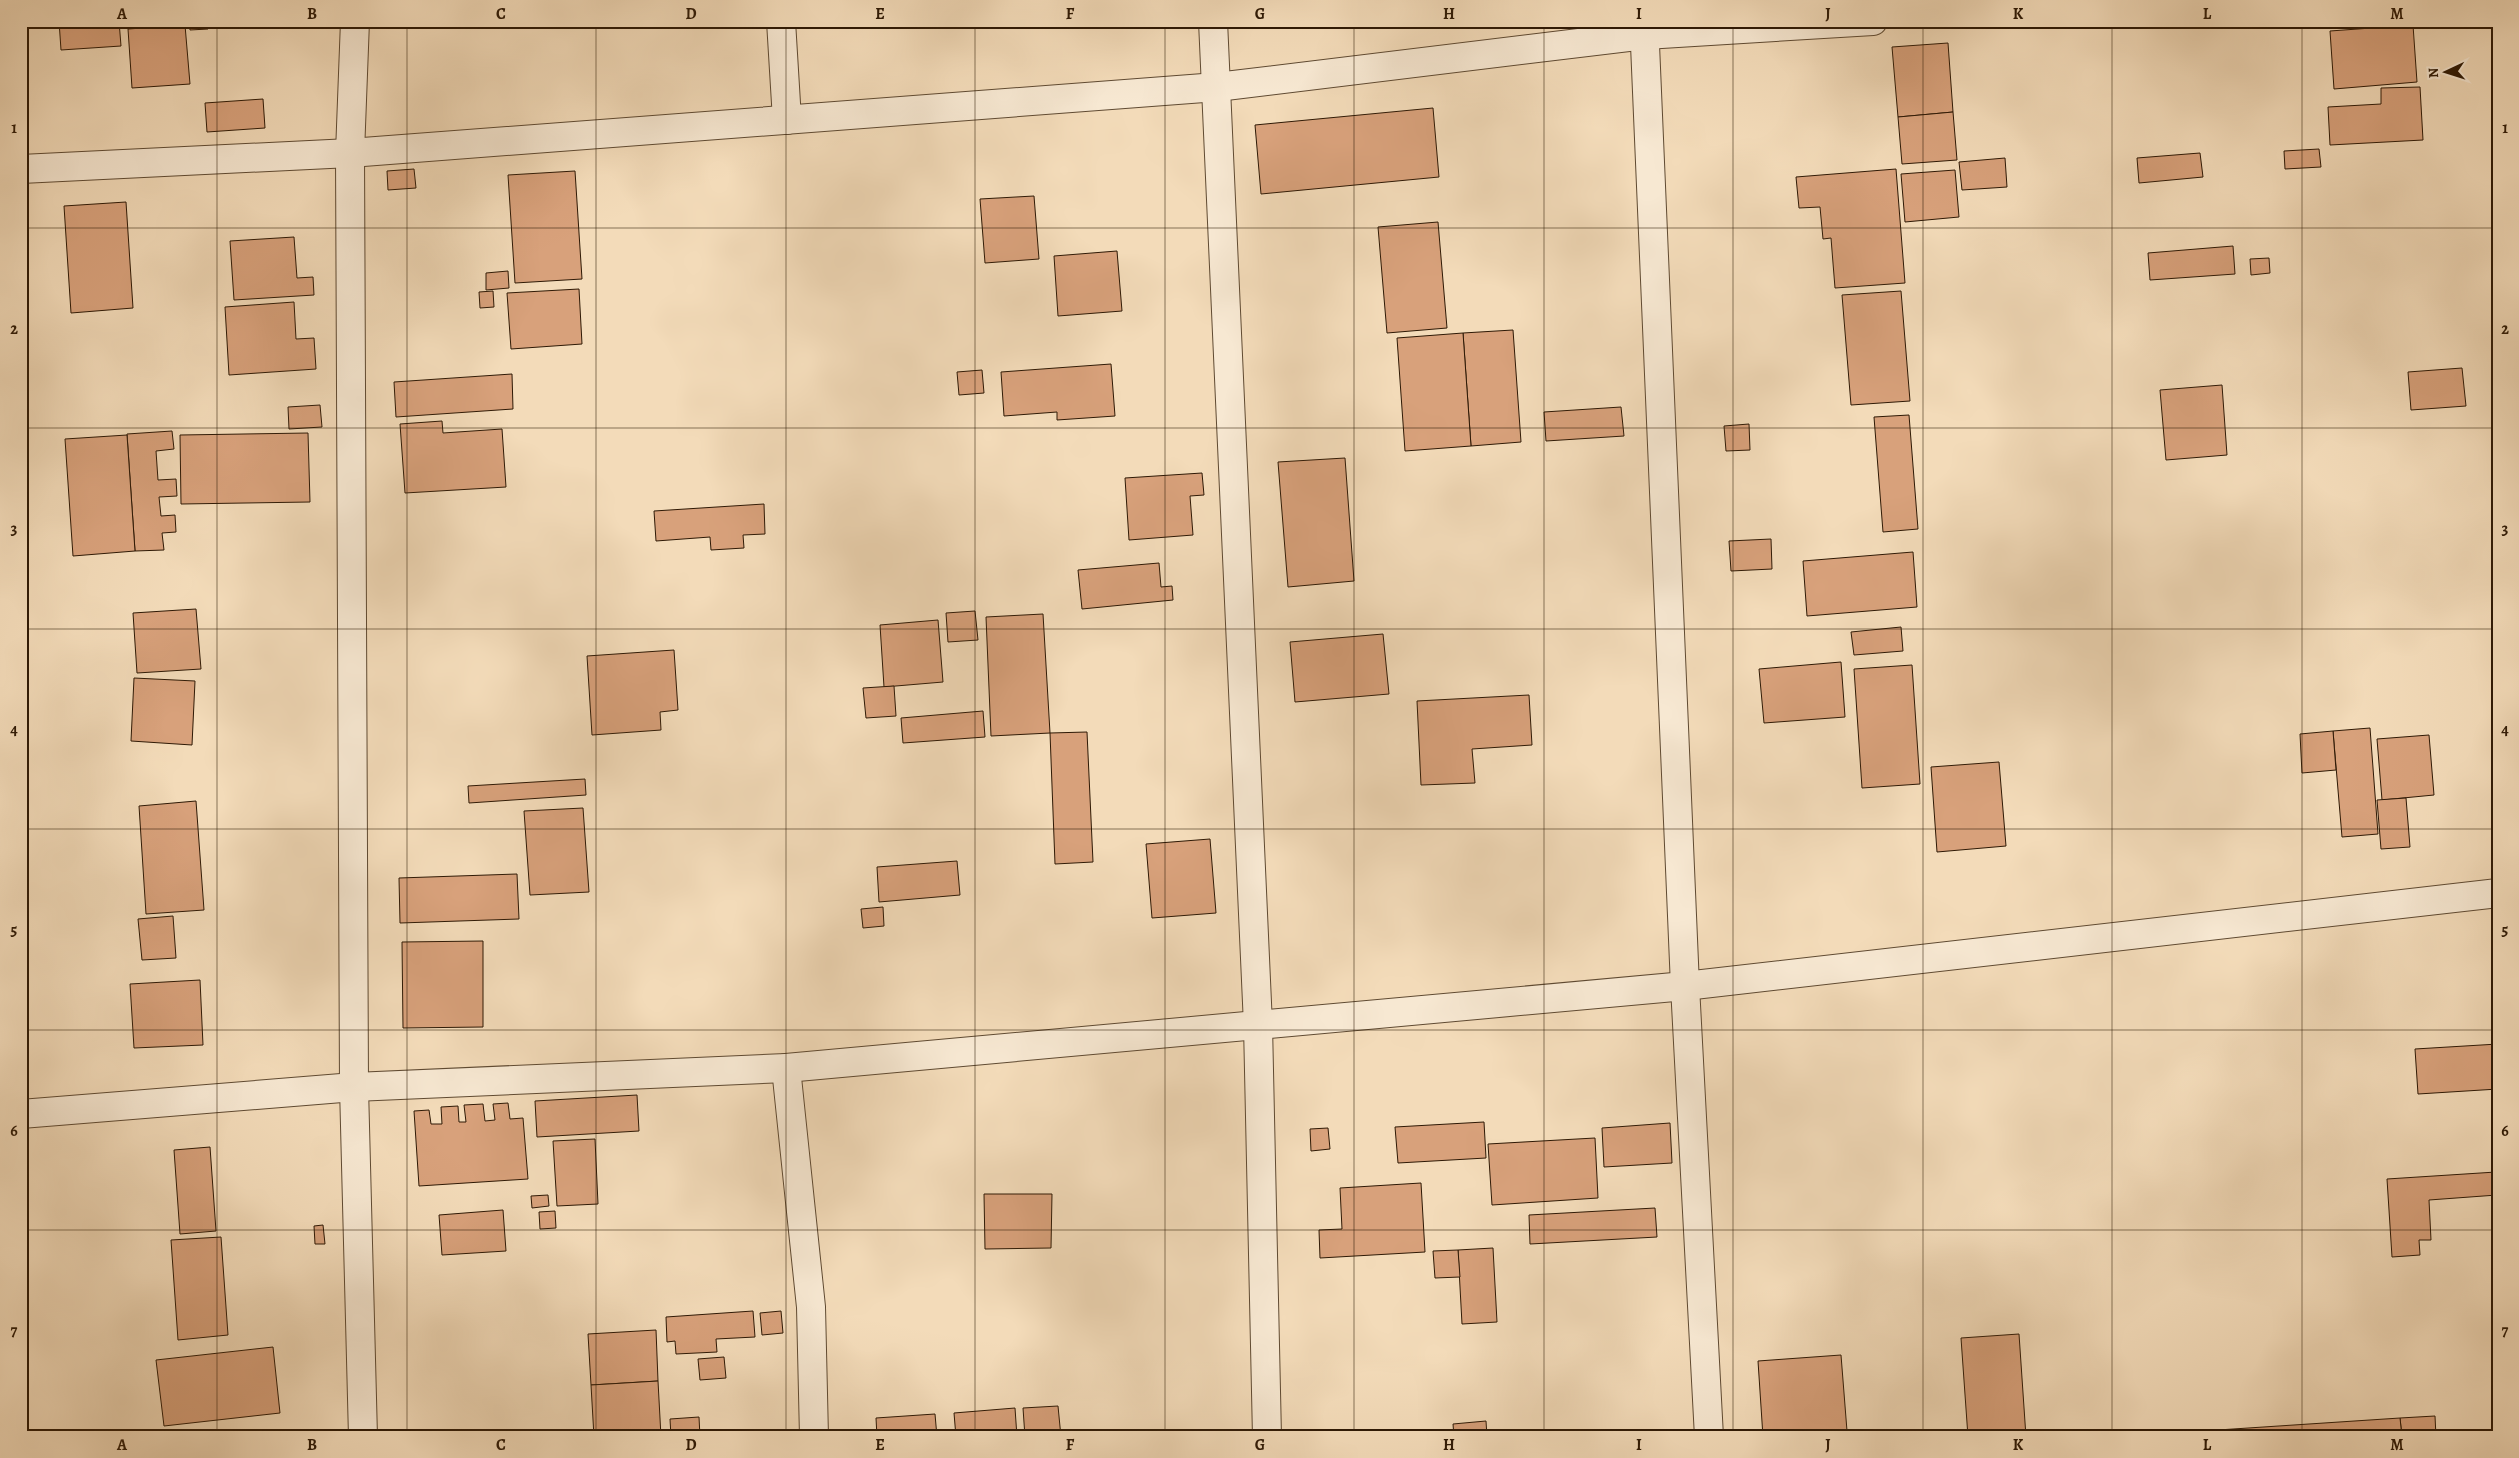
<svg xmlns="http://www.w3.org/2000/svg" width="2519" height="1458" viewBox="0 0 2519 1458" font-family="Alegreya,serif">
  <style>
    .building { fill: #d8a17b; stroke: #2e1905 }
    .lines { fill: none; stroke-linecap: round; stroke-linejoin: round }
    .minor-casing { stroke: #5f4a32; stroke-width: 30 }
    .minor { stroke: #f7e8d2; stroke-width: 28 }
    .grid { fill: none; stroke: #2e1905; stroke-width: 1; stroke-opacity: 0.55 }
    .neatline { fill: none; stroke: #2e1905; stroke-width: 2 }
    .grid-label { font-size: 16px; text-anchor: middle; font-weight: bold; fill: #2e1905 }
  </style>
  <rect width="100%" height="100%" fill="#f3dbb9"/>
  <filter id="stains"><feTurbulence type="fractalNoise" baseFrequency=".004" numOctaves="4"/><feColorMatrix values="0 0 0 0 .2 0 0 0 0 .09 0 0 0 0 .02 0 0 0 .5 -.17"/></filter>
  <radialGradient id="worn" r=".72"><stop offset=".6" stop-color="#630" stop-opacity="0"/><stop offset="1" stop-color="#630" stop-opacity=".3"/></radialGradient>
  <g class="building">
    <polygon points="59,21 119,21 121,46 61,50"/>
    <polygon points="189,21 208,21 208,29 190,30"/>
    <polygon points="230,21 248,21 249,25 230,26"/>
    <polygon points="538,21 574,21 574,25 539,28"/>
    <polygon points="1090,21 1163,21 1090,26"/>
    <polygon points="185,25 190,84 132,88 128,29"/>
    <polygon points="2413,25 2417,82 2334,89 2330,31"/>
    <polygon points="1948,43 1953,112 1898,117 1892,47"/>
    <polygon points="2420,87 2423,140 2330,145 2328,107 2381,104 2381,88"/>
    <polygon points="263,99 265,128 207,132 205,103"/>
    <polygon points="1433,108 1439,177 1261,194 1255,125"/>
    <polygon points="1953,112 1957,160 1902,164 1898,117"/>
    <polygon points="2319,149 2321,167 2285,169 2284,151"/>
    <polygon points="2200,153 2203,177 2139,183 2137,158"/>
    <polygon points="2005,158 2007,187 1962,190 1959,162"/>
    <polygon points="414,169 416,188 388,190 387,171"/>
    <polygon points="1896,169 1905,283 1835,288 1831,238 1823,239 1820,207 1799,208 1796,177"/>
    <polygon points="1955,170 1959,217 1905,222 1901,174"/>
    <polygon points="575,171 582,279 515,283 508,175"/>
    <polygon points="1034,196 1039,259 985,263 980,199"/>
    <polygon points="126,202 133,308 71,313 64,206"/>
    <polygon points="1438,222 1447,328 1387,333 1378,227"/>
    <polygon points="294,237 297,278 313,277 314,295 234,300 230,241"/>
    <polygon points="2233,246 2235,274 2150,280 2148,253"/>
    <polygon points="1117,251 1122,311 1058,316 1054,256"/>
    <polygon points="2269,258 2270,273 2251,275 2250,259"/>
    <polygon points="508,271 509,288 486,290 486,273"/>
    <polygon points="579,289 582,344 511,349 507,293"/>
    <polygon points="493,291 494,307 480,308 479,292"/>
    <polygon points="1901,291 1910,401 1851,405 1842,295"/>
    <polygon points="294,302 296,339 314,338 316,369 229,375 225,307"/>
    <polygon points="1513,330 1521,442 1471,446 1463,333"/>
    <polygon points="1463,333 1471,446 1405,451 1397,338"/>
    <polygon points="1111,364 1115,416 1057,420 1057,412 1004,416 1001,372"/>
    <polygon points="2462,368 2466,406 2411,410 2408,372"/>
    <polygon points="982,370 984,393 959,395 957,372"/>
    <polygon points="512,374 513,409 396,417 394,382"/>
    <polygon points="2222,385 2227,455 2166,460 2160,390"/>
    <polygon points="320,405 322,427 289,429 288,407"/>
    <polygon points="1621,407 1624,436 1546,441 1544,412"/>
    <polygon points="1909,415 1918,529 1883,532 1874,417"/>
    <polygon points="442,421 443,433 502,429 506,487 405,493 400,424"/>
    <polygon points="1749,424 1750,450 1726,451 1724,426"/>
    <polygon points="172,431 174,449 156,451 158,480 176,479 177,496 159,497 161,516 175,515 176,532 162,533 164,550 135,551 127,434"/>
    <polygon points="308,433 310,502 181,504 180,435"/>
    <polygon points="127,435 135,551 73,556 65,439"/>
    <polygon points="1345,458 1354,581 1288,587 1278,462"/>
    <polygon points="1202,473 1204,495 1190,496 1193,535 1129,540 1125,478"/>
    <polygon points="764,504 765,534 743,535 744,548 711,550 710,537 656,541 654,511"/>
    <polygon points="1771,539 1772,569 1731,571 1729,541"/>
    <polygon points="1913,552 1917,607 1807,616 1803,561"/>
    <polygon points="1159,563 1161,587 1172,586 1173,600 1082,609 1078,570"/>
    <polygon points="196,609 201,669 137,673 133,613"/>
    <polygon points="975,611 978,640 948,642 946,613"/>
    <polygon points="1043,614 1050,733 991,736 986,617"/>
    <polygon points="938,620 943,682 884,687 880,625"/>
    <polygon points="1901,627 1903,651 1854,655 1851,632"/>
    <polygon points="1383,634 1389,694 1295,702 1290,642"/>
    <polygon points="674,650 678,710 660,712 661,730 592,735 587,656"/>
    <polygon points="1841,662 1845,717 1764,723 1759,669"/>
    <polygon points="1912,665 1920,784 1862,788 1854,669"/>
    <polygon points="134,678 195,681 192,745 131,741"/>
    <polygon points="894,686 896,716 866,718 863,688"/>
    <polygon points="1529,695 1532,745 1472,749 1475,783 1421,785 1417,701"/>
    <polygon points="983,711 985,737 903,743 901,718"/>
    <polygon points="2370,728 2378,834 2342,837 2333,731"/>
    <polygon points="2333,731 2336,770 2302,773 2300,734"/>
    <polygon points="1087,732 1093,862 1055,864 1050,733"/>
    <polygon points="2429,735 2434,795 2382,800 2377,739"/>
    <polygon points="1999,762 2006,846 1937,852 1931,767"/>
    <polygon points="585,779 586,795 469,803 468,786"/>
    <polygon points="2406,798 2410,847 2381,849 2377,800"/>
    <polygon points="196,801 204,910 146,914 139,806"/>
    <polygon points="583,808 589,892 530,895 524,811"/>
    <polygon points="1210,839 1216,913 1152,918 1146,844"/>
    <polygon points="957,861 960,895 879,902 877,867"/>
    <polygon points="517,874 519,919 400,923 399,878"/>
    <polygon points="883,907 884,926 863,928 861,909"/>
    <polygon points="173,916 176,958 142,960 138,919"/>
    <polygon points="483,941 483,1027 403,1028 402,942"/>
    <polygon points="200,980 203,1045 134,1048 130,984"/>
    <polygon points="2498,1044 2498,1089 2418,1094 2415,1049"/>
    <polygon points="637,1095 639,1131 537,1137 535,1101"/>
    <polygon points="508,1103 510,1119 523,1118 528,1179 419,1186 414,1111 429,1110 431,1124 442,1124 441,1107 458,1106 459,1122 466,1122 464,1105 483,1104 485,1121 495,1120 493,1104"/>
    <polygon points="1484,1122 1486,1158 1398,1163 1395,1127"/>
    <polygon points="1670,1123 1672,1163 1604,1167 1602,1128"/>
    <polygon points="1328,1128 1330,1149 1311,1151 1310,1129"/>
    <polygon points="1595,1138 1598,1198 1492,1205 1488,1144"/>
    <polygon points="595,1139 598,1204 557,1206 553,1141"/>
    <polygon points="210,1147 216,1231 180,1234 174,1150"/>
    <polygon points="2496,1172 2497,1195 2429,1200 2431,1240 2419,1240 2420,1255 2392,1257 2387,1179"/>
    <polygon points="1421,1183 1425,1252 1320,1258 1319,1230 1342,1229 1340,1188"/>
    <polygon points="984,1194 1052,1194 1051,1248 985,1249"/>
    <polygon points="548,1195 549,1206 532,1208 531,1196"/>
    <polygon points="1655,1208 1657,1237 1530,1244 1529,1215"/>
    <polygon points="503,1210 506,1251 442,1255 439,1215"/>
    <polygon points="555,1211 556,1228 540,1229 539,1212"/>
    <polygon points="323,1225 325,1244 315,1244 314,1226"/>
    <polygon points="221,1237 228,1335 178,1340 171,1240"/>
    <polygon points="1493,1248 1497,1322 1462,1324 1458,1250"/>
    <polygon points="1458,1250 1460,1277 1435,1278 1433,1251"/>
    <polygon points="753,1311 755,1337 716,1339 717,1352 676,1354 675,1341 667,1342 666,1317"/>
    <polygon points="781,1311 783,1333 762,1335 760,1313"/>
    <polygon points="656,1330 658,1381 591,1385 588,1334"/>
    <polygon points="2019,1334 2026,1437 1968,1437 1961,1338"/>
    <polygon points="273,1347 280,1413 164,1426 156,1360"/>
    <polygon points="1841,1355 1847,1431 1763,1437 1758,1361"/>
    <polygon points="724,1357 726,1378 700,1380 698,1359"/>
    <polygon points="658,1381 661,1437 594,1437 591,1385"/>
    <polygon points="1058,1406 1061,1437 1025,1437 1023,1408"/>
    <polygon points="1015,1408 1017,1437 956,1437 954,1413"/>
    <polygon points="935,1414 937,1437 877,1437 876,1418"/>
    <polygon points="2435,1416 2436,1437 2402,1437 2400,1418"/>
    <polygon points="699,1417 700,1437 671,1437 670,1419"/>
    <polygon points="2400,1418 2402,1437 2218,1437 2218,1430"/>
    <polygon points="1486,1421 1487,1437 1454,1437 1453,1424"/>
  </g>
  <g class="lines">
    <defs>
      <g id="minor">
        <polyline points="355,21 350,153 354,1087 363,1437"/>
        <polyline points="781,21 787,120"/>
        <polyline points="1213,21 1258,1025 1267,1437"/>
        <polyline points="1644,21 1685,986 1709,1437"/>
        <polyline points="21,169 350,153 1217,87 1645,35 1873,21"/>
        <polyline points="786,1068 811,1307 814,1437"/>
        <polyline points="21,1114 354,1087 786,1068 1685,986 2498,893"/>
      </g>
    </defs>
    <use href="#minor" class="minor-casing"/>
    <use href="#minor" class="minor"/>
  </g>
  <path class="grid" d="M217,21V1437M407,21V1437M596,21V1437M786,21V1437M975,21V1437M1165,21V1437M1354,21V1437M1544,21V1437M1733,21V1437M1923,21V1437M2112,21V1437M2302,21V1437M21,228H2498M21,428H2498M21,629H2498M21,829H2498M21,1030H2498M21,1230H2498"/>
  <rect width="2519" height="1458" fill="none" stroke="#f3dbb9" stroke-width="55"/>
  <g transform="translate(2446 72) rotate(266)" stroke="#f7e8d2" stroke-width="4" paint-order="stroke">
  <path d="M0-4L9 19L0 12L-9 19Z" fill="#2e1905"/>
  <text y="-8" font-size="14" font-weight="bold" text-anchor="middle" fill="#2e1905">N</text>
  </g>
  <rect x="28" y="28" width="2464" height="1402" class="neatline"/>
  <g class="grid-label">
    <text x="122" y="19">A</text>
    <text x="312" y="19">B</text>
    <text x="501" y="19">C</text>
    <text x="691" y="19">D</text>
    <text x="880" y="19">E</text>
    <text x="1070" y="19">F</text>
    <text x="1260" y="19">G</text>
    <text x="1449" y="19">H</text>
    <text x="1639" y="19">I</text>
    <text x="1828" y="19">J</text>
    <text x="2018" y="19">K</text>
    <text x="2207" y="19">L</text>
    <text x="2397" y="19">M</text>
    <text x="14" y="133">1</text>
    <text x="2505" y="133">1</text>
    <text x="14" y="334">2</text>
    <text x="2505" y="334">2</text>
    <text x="14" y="534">3</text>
    <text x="2505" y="534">3</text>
    <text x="14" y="735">4</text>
    <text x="2505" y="735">4</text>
    <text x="14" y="935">5</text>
    <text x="2505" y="935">5</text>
    <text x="14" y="1136">6</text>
    <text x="2505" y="1136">6</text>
    <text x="14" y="1336">7</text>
    <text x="2505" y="1336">7</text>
    <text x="122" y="1450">A</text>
    <text x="312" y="1450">B</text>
    <text x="501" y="1450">C</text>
    <text x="691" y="1450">D</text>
    <text x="880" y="1450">E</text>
    <text x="1070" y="1450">F</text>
    <text x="1260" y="1450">G</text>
    <text x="1449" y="1450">H</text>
    <text x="1639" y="1450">I</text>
    <text x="1828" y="1450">J</text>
    <text x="2018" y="1450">K</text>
    <text x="2207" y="1450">L</text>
    <text x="2397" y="1450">M</text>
  </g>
  <rect width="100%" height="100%" filter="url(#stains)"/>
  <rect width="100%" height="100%" fill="url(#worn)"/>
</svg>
